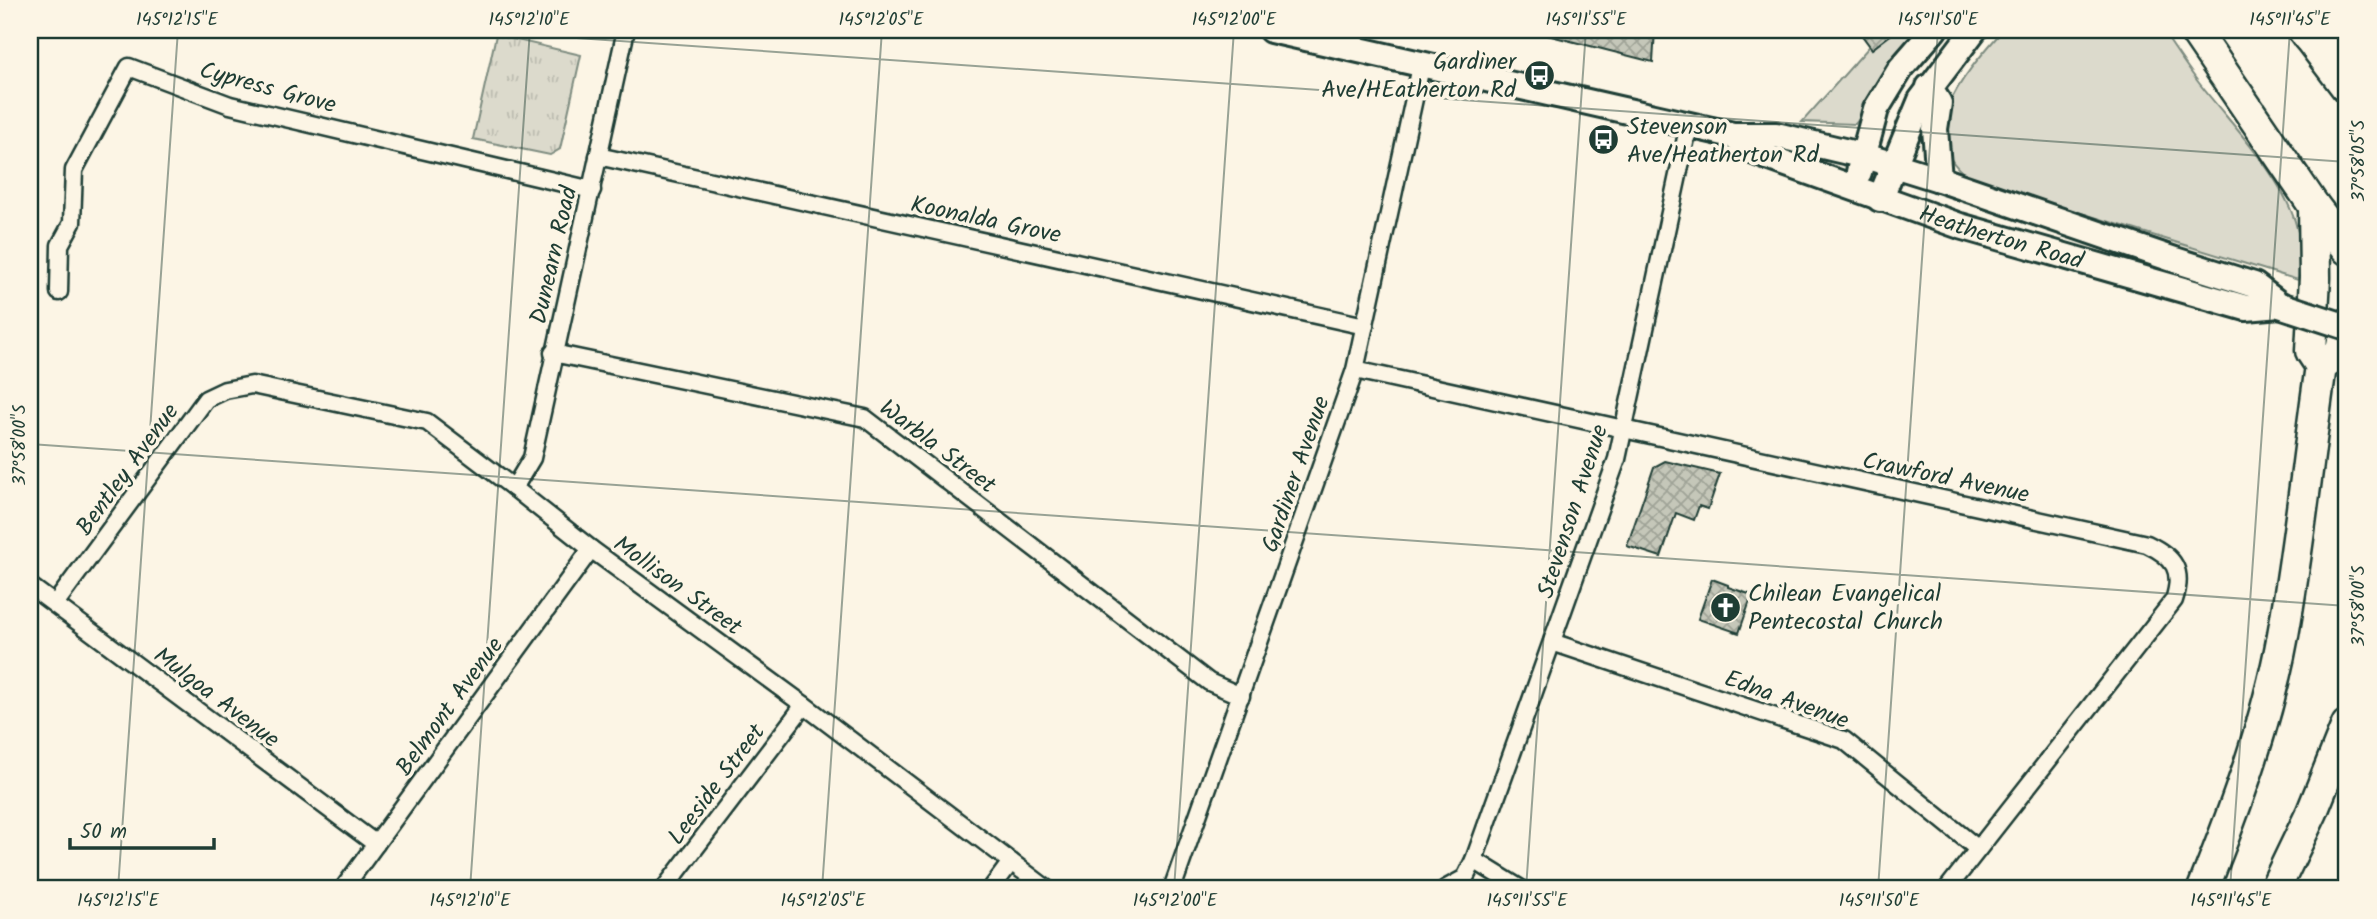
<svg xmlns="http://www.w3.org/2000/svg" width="2377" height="919" viewBox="0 0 2377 919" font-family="Kalam,sans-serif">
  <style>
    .green { fill: #dcdacc; stroke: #7e8c80; stroke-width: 2 }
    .park { fill: url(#park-tufts); stroke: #7e8c80; stroke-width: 2 }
    .building { fill: url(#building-cross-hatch); stroke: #1f3d34; stroke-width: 2 }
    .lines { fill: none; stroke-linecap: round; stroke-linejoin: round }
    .street-casing { stroke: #1f3d34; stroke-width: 21 }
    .primary-casing { stroke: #1f3d34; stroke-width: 30 }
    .highway-casing { stroke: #1f3d34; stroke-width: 35 }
    .street { stroke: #fcf5e5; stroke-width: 16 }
    .primary { stroke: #fcf5e5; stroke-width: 24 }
    .highway { stroke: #fcf5e5; stroke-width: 30 }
    .primary-bridge-casing { stroke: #1f3d34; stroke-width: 30; stroke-linecap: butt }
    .primary-bridge { stroke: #fcf5e5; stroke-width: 24 }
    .ticks { fill: none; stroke: #1f3d34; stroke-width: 2; stroke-opacity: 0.45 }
    .labels { text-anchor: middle; stroke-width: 7; stroke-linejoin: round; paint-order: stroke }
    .poi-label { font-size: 24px; fill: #1f3d34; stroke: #fcf5e5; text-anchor: start }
    .street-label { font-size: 24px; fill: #1f3d34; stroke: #fcf5e5 }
    .neatline { fill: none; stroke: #1f3d34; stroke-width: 2.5 }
    .ticks-label { font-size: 18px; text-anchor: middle; fill: #1f3d34 }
  </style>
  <defs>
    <pattern id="park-tufts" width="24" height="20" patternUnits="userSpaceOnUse" patternTransform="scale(1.75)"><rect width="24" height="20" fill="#dcdacc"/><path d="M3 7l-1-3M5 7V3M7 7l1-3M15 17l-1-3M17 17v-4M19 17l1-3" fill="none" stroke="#bcbcb0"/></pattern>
    <pattern id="building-cross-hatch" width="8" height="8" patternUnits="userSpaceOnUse" patternTransform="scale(1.75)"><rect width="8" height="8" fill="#c5c7b9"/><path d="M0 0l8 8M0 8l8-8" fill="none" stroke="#9fa397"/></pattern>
  </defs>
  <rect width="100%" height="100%" fill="#fcf5e5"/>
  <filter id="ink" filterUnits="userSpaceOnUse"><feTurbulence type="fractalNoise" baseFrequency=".0143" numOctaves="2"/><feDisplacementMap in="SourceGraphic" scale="14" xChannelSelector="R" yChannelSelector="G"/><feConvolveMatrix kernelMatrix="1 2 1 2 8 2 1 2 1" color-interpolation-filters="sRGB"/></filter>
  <g filter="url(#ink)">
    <g class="green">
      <polygon points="1884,30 1916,30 1894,57 1879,80 1867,109 1855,124 1802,122"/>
      <path d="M2003,30H2162C2174,48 2186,66 2199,83C2232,126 2286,178 2298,232C2301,248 2300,264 2298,280L1971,179C1907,135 1968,70 2003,30Z"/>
    </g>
    <polygon class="park" points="496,35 581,55 560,149 550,155 473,139"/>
    <g class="building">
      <polygon points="1548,30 1655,30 1653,62 1547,35"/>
      <polygon points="1858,30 1897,30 1872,49"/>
      <polygon points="1665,461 1720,474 1708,509 1699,506 1694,520 1676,513 1661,557 1627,546 1654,467"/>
      <polygon points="1712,579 1728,585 1728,587 1752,595 1739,633 1698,619"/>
    </g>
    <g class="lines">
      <defs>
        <g id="street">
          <polyline points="598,156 1365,326"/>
          <polyline points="59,292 60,245 72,223 74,170 129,67 230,105 592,190"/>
          <polyline points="553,353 865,418 1209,682 1241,696"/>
          <path d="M1355,370L2147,544C2174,557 2184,570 2174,600L1947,889"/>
          <polyline points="514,488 532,458 626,30"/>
          <polyline points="30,586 376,844"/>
          <polyline points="55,604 206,399 225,390 252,385 427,422 514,488 591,549 804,705 1047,889"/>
          <polyline points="1552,642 1844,740 1978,849"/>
          <polyline points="1474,860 1521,889"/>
          <polyline points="343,889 591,549"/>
          <polyline points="664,889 804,705"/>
          <polyline points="991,889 1011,862"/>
          <polyline points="1172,889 1355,370 1422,62"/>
          <polyline points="1445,889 1465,878 1474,860 1617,459 1689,124"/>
        </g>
        <g id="primary">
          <polyline points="1271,30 1733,135 1776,135 1865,156 1939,179 2175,260 2254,285 2280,305"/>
          <polyline points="1929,87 1939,103 1935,129 1939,179"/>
          <path id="s1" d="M1733,135L1747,149L1770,158L1960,226L2246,308L2280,305"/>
          <polyline points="1859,172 1876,109 1901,68 1934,30"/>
          <polyline points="1880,199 1921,100 1974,30"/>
        </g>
        <g id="highway">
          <polyline points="2194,30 2314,206 2347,249"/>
          <polyline points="2303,30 2347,88"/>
          <polyline points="2308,37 2336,41 2347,46"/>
          <polyline points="2321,366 2340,354 2347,324"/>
          <path d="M2203,889C2236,807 2267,723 2283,635C2299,546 2308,456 2321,366L2311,351L2315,277L2314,206"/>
          <polyline points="2275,889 2312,812 2347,725"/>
        </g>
      </defs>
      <use href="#street" class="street-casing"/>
      <use href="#primary" class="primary-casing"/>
      <use href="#highway" class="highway-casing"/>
      <use href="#street" class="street"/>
      <use href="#primary" class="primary"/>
      <use href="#highway" class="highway"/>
      <defs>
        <polyline id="primary-bridge" points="2280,305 2347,327"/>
      </defs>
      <use href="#primary-bridge" class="primary-bridge-casing"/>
      <use href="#primary-bridge" class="primary-bridge"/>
    </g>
  </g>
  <path class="ticks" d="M463,30L2347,162M30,444L2347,606M30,889H34M118,889L178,30M470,889L530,30M822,889L882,30M1174,889L1234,30M1526,889L1586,30M1878,889L1938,30M2230,889L2290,30"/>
  <defs>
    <symbol id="bus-disc" viewBox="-11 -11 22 22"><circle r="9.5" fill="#1f3d34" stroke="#fcf5e5"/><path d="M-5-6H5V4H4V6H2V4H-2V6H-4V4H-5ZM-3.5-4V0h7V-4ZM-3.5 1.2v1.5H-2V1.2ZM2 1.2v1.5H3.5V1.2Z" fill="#fff"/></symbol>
    <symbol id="church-disc" viewBox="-11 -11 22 22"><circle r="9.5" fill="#1f3d34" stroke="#fcf5e5"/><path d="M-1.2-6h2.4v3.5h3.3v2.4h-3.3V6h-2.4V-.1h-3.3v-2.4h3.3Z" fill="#fff"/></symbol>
  </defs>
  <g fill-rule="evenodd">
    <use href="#bus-disc" x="1522" y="58" width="35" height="35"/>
    <use href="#bus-disc" x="1586" y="122" width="35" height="35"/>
    <use href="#church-disc" x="1708" y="590" width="35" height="35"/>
  </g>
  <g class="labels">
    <g class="poi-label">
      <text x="1516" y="69" text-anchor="end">Gardiner<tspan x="1516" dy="28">Ave/HEatherton Rd</tspan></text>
      <text x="1627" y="134">Stevenson<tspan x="1627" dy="28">Ave/Heatherton Rd</tspan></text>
      <text x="1748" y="601">Chilean Evangelical<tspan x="1748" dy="28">Pentecostal Church</tspan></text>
    </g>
    <g class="street-label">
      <text transform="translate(268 87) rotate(15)" y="8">Cypress Grove</text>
      <text transform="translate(986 219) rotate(12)" y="8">Koonalda Grove</text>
      <text dy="8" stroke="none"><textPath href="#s1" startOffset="289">Heatherton Road</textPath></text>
      <text transform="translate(553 255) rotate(-77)" y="8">Dunearn Road</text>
      <text transform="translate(938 446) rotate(37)" y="8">Warbla Street</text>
      <text transform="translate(127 469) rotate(-54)" y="8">Bentley Avenue</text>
      <text transform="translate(1295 474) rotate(-71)" y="8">Gardiner Avenue</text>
      <text transform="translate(1946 477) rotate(12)" y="8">Crawford Avenue</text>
      <text transform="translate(1572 511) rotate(-72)" y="8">Stevenson Avenue</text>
      <text transform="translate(678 585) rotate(36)" y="8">Mollison Street</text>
      <text transform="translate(217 697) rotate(37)" y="8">Mulgoa Avenue</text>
      <text transform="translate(1787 699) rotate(20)" y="8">Edna Avenue</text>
      <text transform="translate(449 706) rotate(-54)" y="8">Belmont Avenue</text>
      <text transform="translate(716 784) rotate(-53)" y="8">Leeside Street</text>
    </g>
  </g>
  <rect width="2377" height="919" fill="none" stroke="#fcf5e5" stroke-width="77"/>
  <path d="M70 838v10h144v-10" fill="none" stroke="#1f3d34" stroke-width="3.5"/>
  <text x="80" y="838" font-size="21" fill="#1f3d34" stroke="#fcf5e5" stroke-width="5" paint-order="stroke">50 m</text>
  <rect x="38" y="38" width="2300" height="842" class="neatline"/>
  <g class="ticks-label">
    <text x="177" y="25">145°12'15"E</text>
    <text x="529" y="25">145°12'10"E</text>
    <text x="881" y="25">145°12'05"E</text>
    <text x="1234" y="25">145°12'00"E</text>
    <text x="1586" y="25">145°11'55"E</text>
    <text x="1938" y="25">145°11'50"E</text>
    <text x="2290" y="25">145°11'45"E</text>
    <text transform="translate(2358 161) rotate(-90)" y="6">37°58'05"S</text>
    <text transform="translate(19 445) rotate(-90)" y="6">37°58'00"S</text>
    <text transform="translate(2358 606) rotate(-90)" y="6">37°58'00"S</text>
    <text x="118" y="906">145°12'15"E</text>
    <text x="470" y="906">145°12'10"E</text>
    <text x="823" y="906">145°12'05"E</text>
    <text x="1175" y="906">145°12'00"E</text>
    <text x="1527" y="906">145°11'55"E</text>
    <text x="1879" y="906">145°11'50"E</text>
    <text x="2231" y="906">145°11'45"E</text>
  </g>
</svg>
